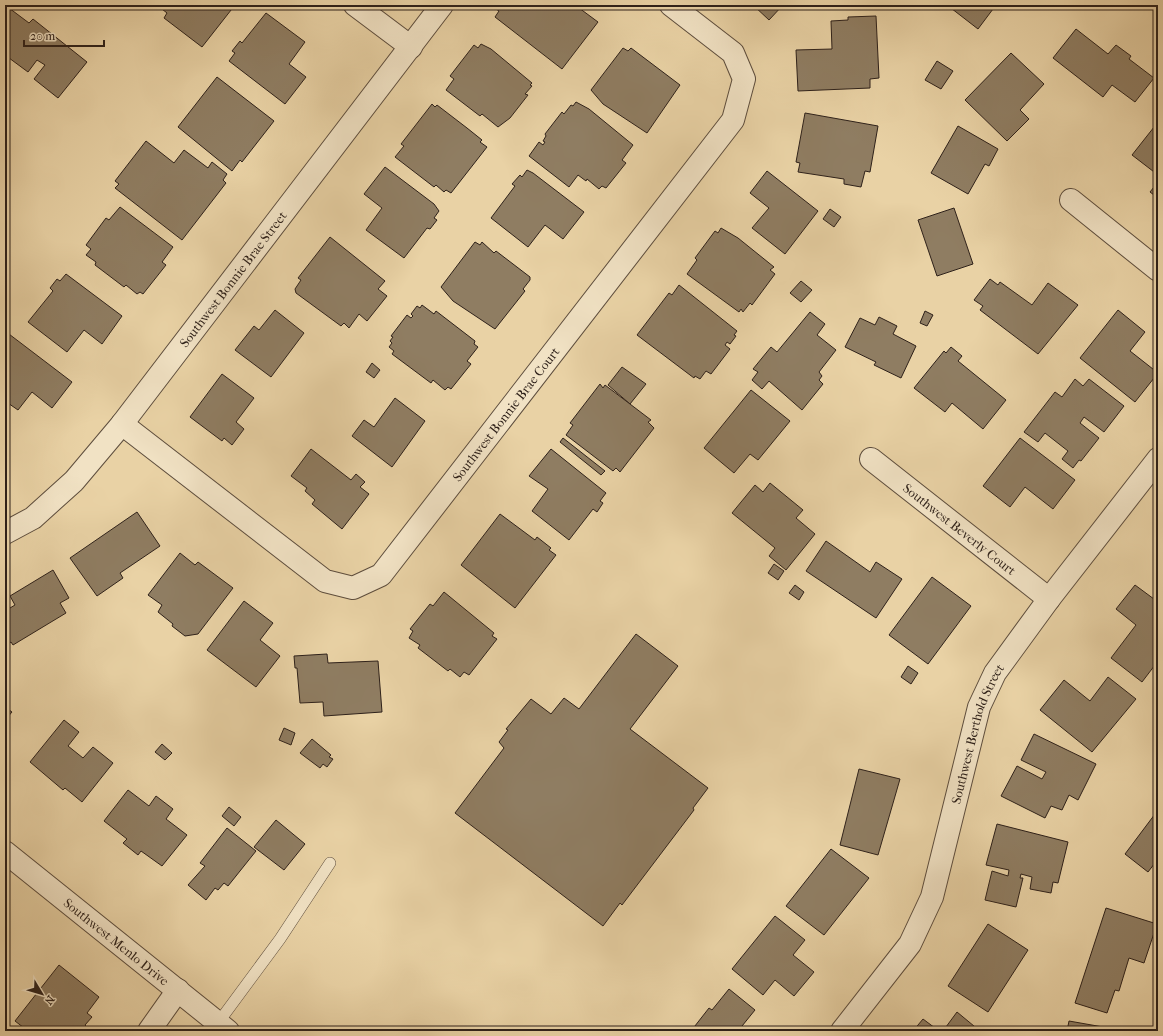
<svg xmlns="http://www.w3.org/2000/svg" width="1163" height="1036" viewBox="0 0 1163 1036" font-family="'IM FELL French Canon',serif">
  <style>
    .building { fill: #8f7d62; stroke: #2e211a }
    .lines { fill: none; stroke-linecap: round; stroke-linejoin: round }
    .lane-casing { stroke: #5d4d3d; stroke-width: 12 }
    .street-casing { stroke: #5d4d3d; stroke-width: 24 }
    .lane { stroke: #f1e2c4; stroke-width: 11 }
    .street { stroke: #f1e2c4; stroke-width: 22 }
    .labels { text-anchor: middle; stroke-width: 4; stroke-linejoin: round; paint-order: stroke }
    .street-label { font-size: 13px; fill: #2e211a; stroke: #f1e2c4 }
  </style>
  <rect width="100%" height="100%" fill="#e9d2a5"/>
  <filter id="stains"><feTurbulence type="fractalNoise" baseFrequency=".005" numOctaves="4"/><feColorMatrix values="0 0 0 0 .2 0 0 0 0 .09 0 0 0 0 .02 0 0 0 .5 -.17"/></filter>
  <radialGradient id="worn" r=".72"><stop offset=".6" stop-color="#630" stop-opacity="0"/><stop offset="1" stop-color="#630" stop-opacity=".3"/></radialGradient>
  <g class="building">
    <polygon points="5,5 29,23 33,19 87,62 58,98 34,79 45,65 37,60 28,72 5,55"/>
    <polygon points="157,5 235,5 202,47 164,18 167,13"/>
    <polygon points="500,5 575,5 598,22 562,69 495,17 499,11 496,9"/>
    <polygon points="753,5 783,5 769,20"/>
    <polygon points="947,5 996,5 978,29"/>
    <polygon points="266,13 305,42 289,64 306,77 285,104 229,61 235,53 232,51 240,41 242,43"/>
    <polygon points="876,16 879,78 870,79 870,88 798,91 796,50 832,49 831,21 848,20 848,17"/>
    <polygon points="1076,29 1108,54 1116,45 1131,56 1129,59 1154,78 1135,102 1112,85 1103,97 1053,58"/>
    <polygon points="481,44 491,49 532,83 530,85 532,86 525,94 528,95 510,118 498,127 482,114 480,116 446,90 454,79 450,76 474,45 478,48"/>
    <polygon points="623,48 628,51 631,48 680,85 647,133 603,104 591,90"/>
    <polygon points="1011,53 1044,84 1020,110 1029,119 1007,141 965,100"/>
    <polygon points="937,61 953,71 941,89 925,80"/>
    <polygon points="217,77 274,121 242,162 240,160 232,171 178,127"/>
    <polygon points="576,102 589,109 633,145 622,160 626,163 606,188 602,186 599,189 587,179 586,181 578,175 569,187 529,156 539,142 543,145 545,142 543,141 546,136 545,134 562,112 564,114 571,105 573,106"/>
    <polygon points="432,104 435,107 437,105 467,128 482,140 480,142 487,147 451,193 446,190 444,192 436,185 434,187 395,157 404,146 401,144"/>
    <polygon points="805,113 878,126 870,172 865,171 861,187 844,184 844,179 798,172 800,163 796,162"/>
    <polygon points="1158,122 1158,175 1132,155"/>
    <polygon points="958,126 998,149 989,166 985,164 968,194 931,173"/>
    <polygon points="146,141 174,163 184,150 208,168 212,162 227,174 223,180 226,183 182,240 115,188 119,184 115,181"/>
    <polygon points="385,167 434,204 439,211 434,218 437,220 430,229 427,228 404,258 366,230 382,208 364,194"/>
    <polygon points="527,170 533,173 584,212 563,239 545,225 528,247 491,218 515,186 512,184 520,175 522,177"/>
    <polygon points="767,171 818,211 785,254 752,228 769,208 750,193"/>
    <polygon points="1158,182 1158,198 1150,192"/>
    <polygon points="120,207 173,247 162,262 166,265 143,294 140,292 137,294 126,285 124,287 95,265 96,262 86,255 91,249 86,245 106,218 109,220"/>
    <polygon points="954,208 973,264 937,276 918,220"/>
    <polygon points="830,209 841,217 834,227 823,219"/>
    <polygon points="721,228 738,238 774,267 770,270 775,274 752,305 750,303 743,312 741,309 739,312 687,274 697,260 695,258 715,231 718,233"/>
    <polygon points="330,237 385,281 378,289 387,296 367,321 359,314 349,328 344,323 341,326 296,293 295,289 301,280 298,278"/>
    <polygon points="475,242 480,245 482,242 494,253 496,251 530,277 530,280 523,289 525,291 495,329 453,301 441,287"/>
    <polygon points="66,274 122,316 102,344 84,330 67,352 28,322 53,291 50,288 57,279 60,281"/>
    <polygon points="990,279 998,285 1000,282 1032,305 1048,283 1078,305 1038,354 980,310 983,306 974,300"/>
    <polygon points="801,281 812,290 801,302 790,293"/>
    <polygon points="679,285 737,331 734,335 736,336 730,344 727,342 725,345 730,349 711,374 706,371 700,379 695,376 694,378 637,335 669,293 672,295"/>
    <polygon points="422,305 434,314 436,311 475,341 474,344 478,347 467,361 471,364 451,389 448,387 445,390 433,380 431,383 392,354 394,351 389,347 392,343 390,341 393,337 391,336 407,315 411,318 413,316 411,314 417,306 420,308"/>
    <polygon points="275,310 304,333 271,377 235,350 254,326 259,330"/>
    <polygon points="1118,310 1145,332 1130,351 1158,373 1135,402 1080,358"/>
    <polygon points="925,311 933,315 927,326 920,323"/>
    <polygon points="810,312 825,324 817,335 836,350 819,372 822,376 819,380 823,384 802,410 769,381 762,389 752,380 758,372 753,369 771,347 777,352"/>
    <polygon points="879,317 897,326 893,334 916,346 901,378 874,365 876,362 845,347 860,318 875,325"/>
    <polygon points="5,331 72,382 52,408 32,392 18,410 5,401"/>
    <polygon points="951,347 962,356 958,361 1006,400 983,429 952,403 945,412 914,388 944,351 946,353"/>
    <polygon points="372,363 380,370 374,378 366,372"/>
    <polygon points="622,367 646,384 630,404 608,385"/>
    <polygon points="222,374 254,398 236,422 244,429 232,445 224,438 222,441 190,417"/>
    <polygon points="1075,379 1083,386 1089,379 1124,406 1104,432 1084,417 1080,423 1099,438 1081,461 1079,460 1073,468 1062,459 1068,451 1045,433 1038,442 1024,432 1055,392 1062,397"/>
    <polygon points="600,384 603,388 605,385 651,420 648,422 654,428 620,472 616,468 613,471 566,435 573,425 570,423"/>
    <polygon points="751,390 790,421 758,460 750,454 734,473 704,448"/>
    <polygon points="395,398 425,421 392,467 352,436 364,420 374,427"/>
    <polygon points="563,438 605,471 601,475 560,442"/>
    <polygon points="1020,438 1075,480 1053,509 1025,487 1010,507 983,486"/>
    <polygon points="311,449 351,480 356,474 365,482 360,487 369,494 342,529 312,504 315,500 305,491 307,488 291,476"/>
    <polygon points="551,449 606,493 600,501 603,503 597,512 593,509 569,540 532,511 548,489 529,476"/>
    <polygon points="770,483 803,510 796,518 815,534 786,570 769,556 775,548 732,513 755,485 763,492"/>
    <polygon points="137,512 160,546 120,573 123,578 97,596 70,558"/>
    <polygon points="500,514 535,540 537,537 551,548 549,550 556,555 515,608 461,565"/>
    <polygon points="826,541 870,572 876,562 902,579 876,618 806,571"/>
    <polygon points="180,553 195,565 198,562 233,588 198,634 185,636 172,626 173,624 158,612 162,605 148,595"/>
    <polygon points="774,564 784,571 778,580 768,573"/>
    <polygon points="53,570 69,598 60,603 66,613 13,645 11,642 5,646 5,611 15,605 10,596"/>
    <polygon points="932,577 971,606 928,664 889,635"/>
    <polygon points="795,585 804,592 799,600 789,593"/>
    <polygon points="1135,585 1158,602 1158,661 1142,682 1111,658 1136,625 1116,609"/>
    <polygon points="444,592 494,633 492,636 497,639 469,675 464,672 460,677 450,669 448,671 418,648 420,645 409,638 413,631 410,629 430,604 433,606"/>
    <polygon points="244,601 273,623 260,640 280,656 256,687 207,650"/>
    <polygon points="636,634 678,666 630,729 708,788 693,808 694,810 622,905 620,903 603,926 455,813 504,748 499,742 508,730 506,729 531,699 551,714 564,698 579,709"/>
    <polygon points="327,654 328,663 378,661 382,712 324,716 323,702 300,703 297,668 295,668 294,656"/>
    <polygon points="908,666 918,673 911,684 901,677"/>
    <polygon points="1108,677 1136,699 1092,752 1040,710 1064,680 1090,701"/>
    <polygon points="5,707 12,712 5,720"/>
    <polygon points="64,720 79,732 68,746 83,758 93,747 113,763 82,802 65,788 63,790 30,762"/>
    <polygon points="284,728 295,733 291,745 279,740"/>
    <polygon points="1034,734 1096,764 1078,800 1069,795 1062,810 1051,806 1045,818 1001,796 1017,766 1042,779 1046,772 1021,760"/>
    <polygon points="312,739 331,755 329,757 333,759 327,767 323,764 320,768 300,753"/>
    <polygon points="162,744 172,753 165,760 155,752"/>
    <polygon points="859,769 900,779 878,855 840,845"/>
    <polygon points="128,790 149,806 156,796 173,809 166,819 187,835 162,866 141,851 138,855 123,843 127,839 104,821"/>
    <polygon points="229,807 241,817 234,826 222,816"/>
    <polygon points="1158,810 1158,859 1148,872 1125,854"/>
    <polygon points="276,820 305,844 284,870 254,847"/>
    <polygon points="997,824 1068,842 1058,883 1053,882 1051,893 1030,889 1032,877 1021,874 1020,878 1023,878 1016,907 985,900 992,871 1008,876 1009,870 986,865"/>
    <polygon points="227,828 256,851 228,886 224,883 218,890 215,888 206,900 188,885 205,866 200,863"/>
    <polygon points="831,849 869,878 824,935 786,906"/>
    <polygon points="1106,908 1157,924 1144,963 1129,958 1119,991 1115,990 1107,1013 1075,1003"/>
    <polygon points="775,916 805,940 793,955 814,972 794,996 775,980 763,995 732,969"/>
    <polygon points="988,924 1028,950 988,1012 948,986"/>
    <polygon points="59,965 99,997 87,1013 92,1017 85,1025 87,1027 84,1031 28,1031 15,1021"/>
    <polygon points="729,989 755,1010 738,1031 691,1031 709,1008 712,1010"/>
    <polygon points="957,1012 980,1031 943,1031"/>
    <polygon points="923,1019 939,1031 913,1031"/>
    <polygon points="1069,1021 1103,1027 1102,1031 1067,1031"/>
  </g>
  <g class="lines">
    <defs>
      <polyline id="lane" points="218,1023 280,939 330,863"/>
      <g id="street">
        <polyline points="355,5 411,47"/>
        <polyline points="1071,200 1158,270"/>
        <path id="s1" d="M122,424L325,581L353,588L381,575L733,120L744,79L733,53L671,5"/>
        <path id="s2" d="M871,459L1049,599"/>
        <path id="s3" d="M5,533L33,518L74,481L122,424L442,5"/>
        <path id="s4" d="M5,852L228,1031"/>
        <polyline points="149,1031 178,990"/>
        <path id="s5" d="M842,1031L910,944L932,897L979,707L995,673L1049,599L1158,459"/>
      </g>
    </defs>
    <use href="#lane" class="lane-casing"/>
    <use href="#street" class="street-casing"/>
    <use href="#lane" class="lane"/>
    <use href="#street" class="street"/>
  </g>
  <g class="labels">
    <g class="street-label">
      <text dy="5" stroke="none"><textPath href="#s3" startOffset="344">Southwest Bonnie Brae Street</textPath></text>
      <text dy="5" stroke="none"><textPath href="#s1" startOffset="520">Southwest Bonnie Brae Court</textPath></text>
      <text dy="5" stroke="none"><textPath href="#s2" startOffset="113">Southwest Beverly Court</textPath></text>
      <text dy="5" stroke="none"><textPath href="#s5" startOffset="332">Southwest Berthold Street</textPath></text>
      <text dy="5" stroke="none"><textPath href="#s4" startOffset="143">Southwest Menlo Drive</textPath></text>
    </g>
  </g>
  <rect width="1163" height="1036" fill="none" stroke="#e9d2a5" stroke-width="20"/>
  <rect x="6" y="6" width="1151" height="1024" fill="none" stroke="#2e211a" stroke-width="2"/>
  <rect x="10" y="10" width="1143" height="1016" fill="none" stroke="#2e211a"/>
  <g transform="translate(42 994) rotate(128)" stroke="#f1e2c4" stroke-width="3" paint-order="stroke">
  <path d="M0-3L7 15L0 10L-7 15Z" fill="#2e211a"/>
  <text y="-6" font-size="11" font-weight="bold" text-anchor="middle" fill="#2e211a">N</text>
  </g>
  <path d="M24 40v6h80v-6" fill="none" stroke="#2e211a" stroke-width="2"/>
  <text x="30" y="40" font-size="12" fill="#2e211a" stroke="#f1e2c4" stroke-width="3" paint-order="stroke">20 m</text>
  <rect width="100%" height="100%" filter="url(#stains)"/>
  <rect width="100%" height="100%" fill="url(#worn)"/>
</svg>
